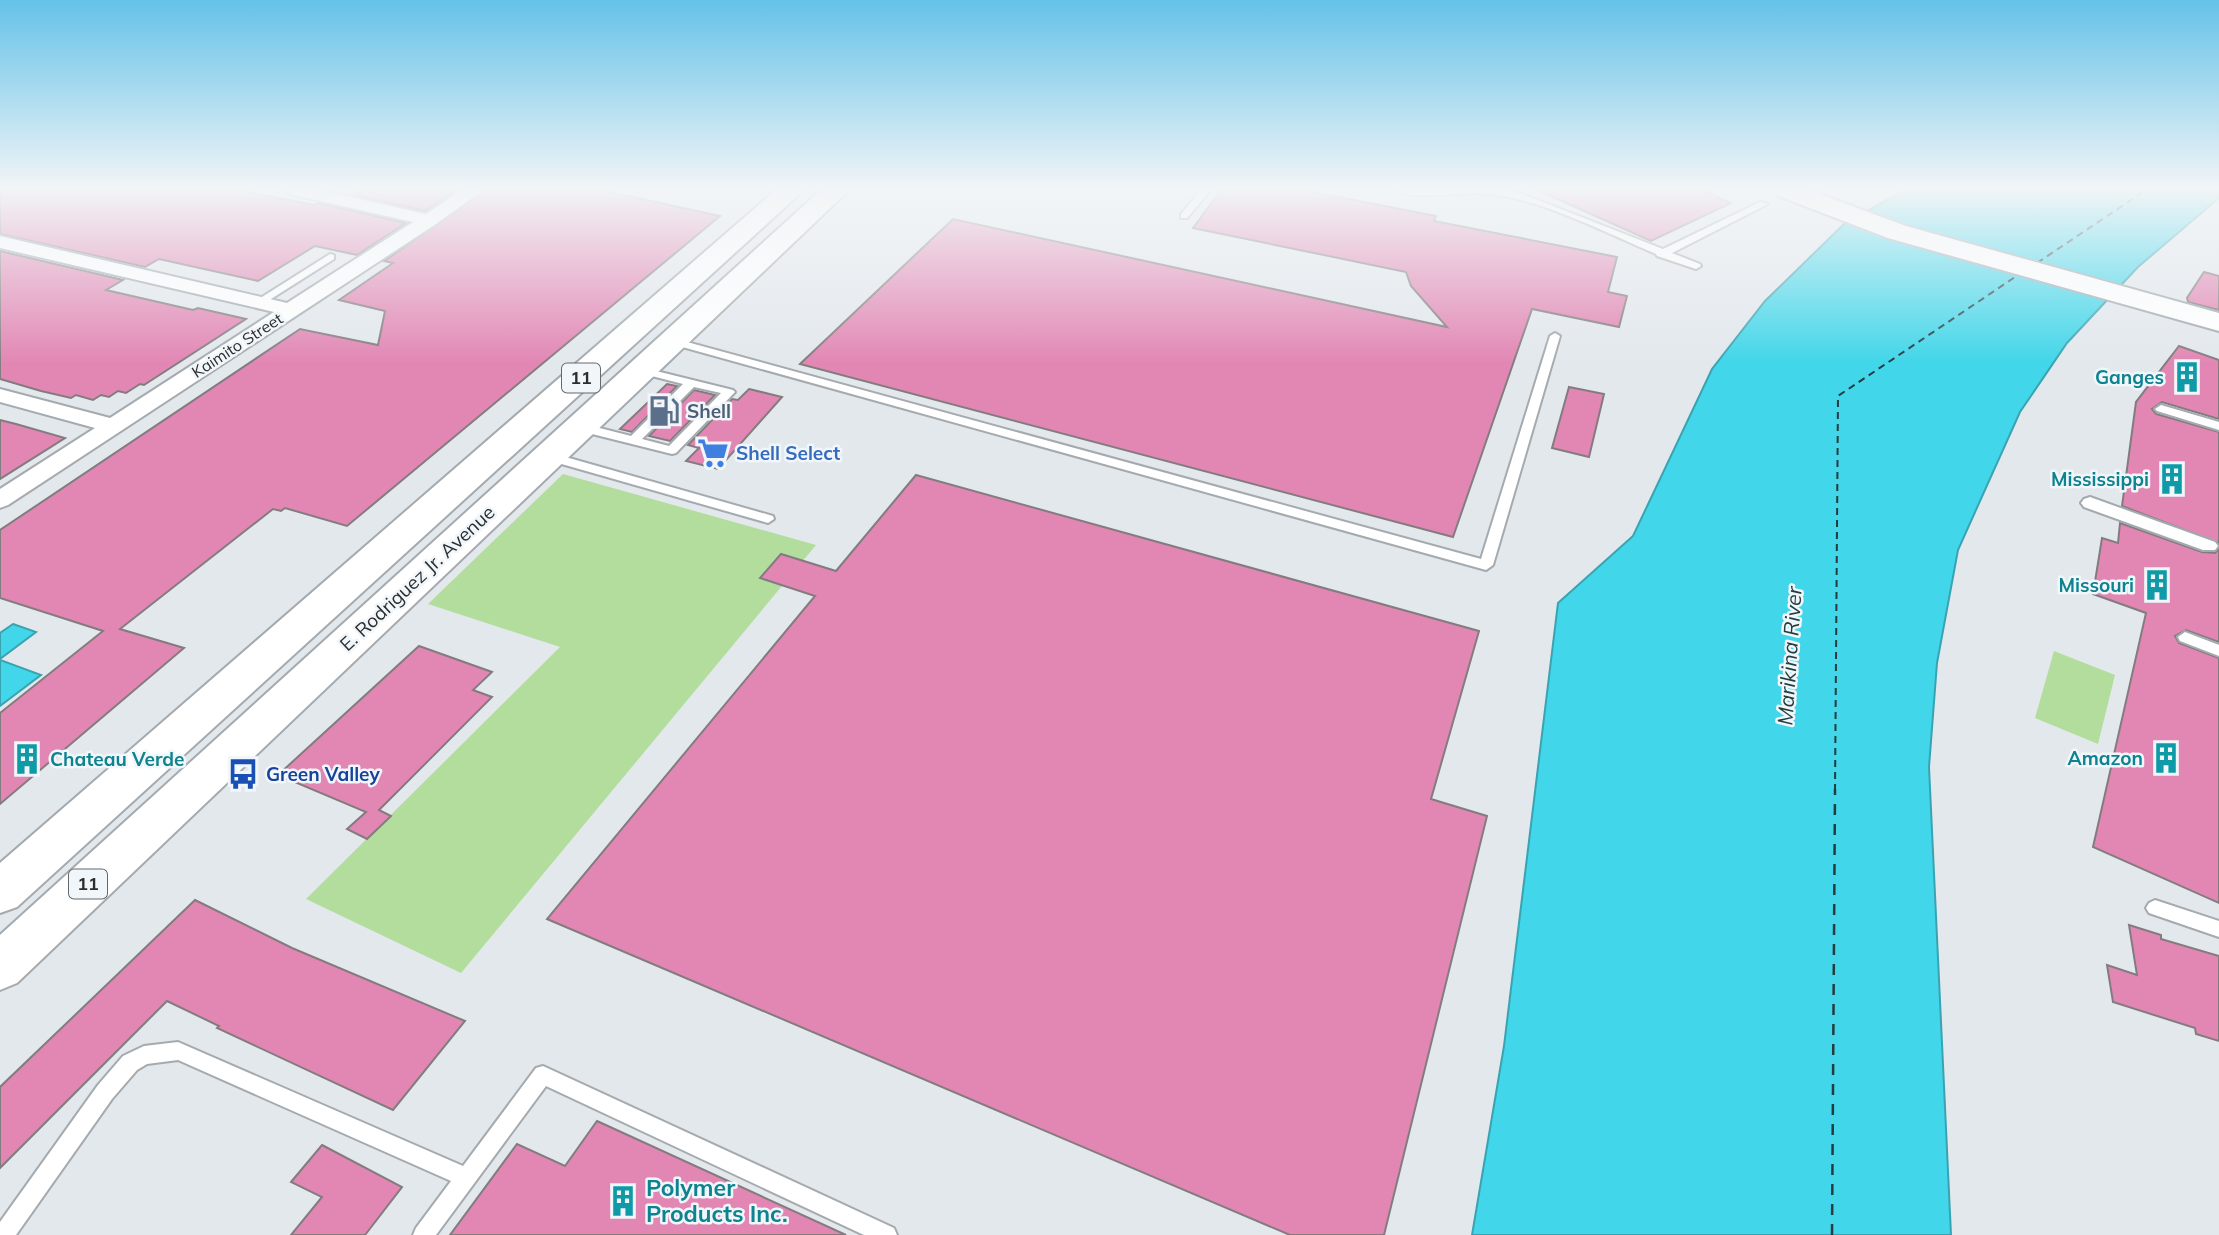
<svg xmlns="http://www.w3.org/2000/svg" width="2219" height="1235" viewBox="0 0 2219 1235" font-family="Mulish,sans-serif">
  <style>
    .green { fill: #b3dd9d }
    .water { fill: #41d6e9; stroke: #3aa3b1; stroke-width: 2 }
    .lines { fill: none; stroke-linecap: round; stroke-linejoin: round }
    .ferry-far1 { stroke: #233c3f; stroke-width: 2; stroke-dasharray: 7 5; stroke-linecap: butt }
    .ferry { stroke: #233c3f; stroke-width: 2.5; stroke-dasharray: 11 9; stroke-linecap: butt }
    .building { fill: #e287b4; stroke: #837c7f; stroke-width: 2 }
    .service-casing { stroke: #a4aaae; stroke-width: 4 }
    .pedestrian-casing { stroke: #a4aaae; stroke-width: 4 }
    .minor-casing { stroke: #a4aaae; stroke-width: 4 }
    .secondary-casing { stroke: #a4aaae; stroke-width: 4 }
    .primary-casing { stroke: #a4aaae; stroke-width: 4 }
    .service { fill: #fff; fill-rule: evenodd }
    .pedestrian { fill: #fff; fill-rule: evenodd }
    .minor { fill: #fff; fill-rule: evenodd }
    .secondary { fill: #fff; fill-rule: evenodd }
    .primary { fill: #fff; fill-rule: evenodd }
    .labels { text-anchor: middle; stroke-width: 5; stroke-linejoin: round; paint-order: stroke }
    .far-street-label { font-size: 16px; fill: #2b2d2e; stroke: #f0f6fa }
    .shield { fill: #f0f6fa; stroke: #66696b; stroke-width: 2 }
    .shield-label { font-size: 18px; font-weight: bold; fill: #2b2d2e }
    .culture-label { font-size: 19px; font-weight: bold; fill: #0d838f; stroke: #f0f6fa; text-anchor: end }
    .service-label { font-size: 19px; font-weight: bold; fill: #4e5e75; stroke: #f0f6fa; text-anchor: start }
    .shop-label { font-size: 19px; font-weight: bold; fill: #366cbe; stroke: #f0f6fa; text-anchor: start }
    .street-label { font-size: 19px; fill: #2b2d2e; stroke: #f0f6fa }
    .transit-label { font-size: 19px; font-weight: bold; fill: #164399; stroke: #f0f6fa; text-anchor: start }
    .water-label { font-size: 21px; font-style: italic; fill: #233c3f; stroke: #f0f6fa }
    .near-culture-label { font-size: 23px; font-weight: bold; fill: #0d838f; stroke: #f0f6fa; text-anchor: start }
  </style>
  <rect width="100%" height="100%" fill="#e3e8ed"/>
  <g class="green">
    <polygon points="563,474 816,545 461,973 306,899 560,647 428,604"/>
    <polygon points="2054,651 2115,675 2098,744 2035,718"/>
  </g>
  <g class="water">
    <polygon points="1905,190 2219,190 2219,198 2138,267 2067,343 2020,412 1958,550 1937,663 1929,767 1951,1235 1472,1235 1504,1046 1558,603 1633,536 1712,369 1765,301 1845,223"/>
    <polygon points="13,624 36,632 0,659 0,633"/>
    <polygon points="0,660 41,675 0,706"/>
  </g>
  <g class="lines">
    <g class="ferry-far1">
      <polyline points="2037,263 2146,190"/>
      <polyline points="1835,791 1838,396 2021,273"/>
    </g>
    <polyline class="ferry" points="1832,1235 1835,789"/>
  </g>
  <g class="building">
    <polygon points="0,190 237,190 315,205 318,203 406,223 357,255 315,246 258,281 159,259 145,267 0,234"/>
    <polygon points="362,190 457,190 425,211 354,195"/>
    <polygon points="486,190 601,190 720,216 347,526 285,508 281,511 273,509 120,629 184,648 0,804 0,713 103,631 0,598 0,530 300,329 378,345 385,311 339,300 393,263 384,261"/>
    <polygon points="1221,190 1303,190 1436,216 1434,221 1617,257 1608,292 1627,296 1619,327 1532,309 1453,537 800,364 953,219 1447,327 1411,286 1406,272 1193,228"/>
    <polygon points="1537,190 1702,190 1731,203 1651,241"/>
    <polygon points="0,251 123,280 106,290 193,310 198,308 246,319 144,385 140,384 126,393 118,391 109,397 101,395 93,400 76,395 71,398 41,391 0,379"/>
    <polygon points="2204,272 2219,276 2219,310 2188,302 2187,298"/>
    <polygon points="2179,346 2219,360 2219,419 2162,402 2152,409 2156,414 2219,432 2219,543 2122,506 2136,402"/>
    <polygon points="667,384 677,386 632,432 620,429"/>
    <polygon points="1569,387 1604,394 1589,457 1552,448"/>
    <polygon points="749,389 782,397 718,469 686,461 699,448 688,445 732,399 738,400"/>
    <polygon points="694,390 715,395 670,441 649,436"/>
    <polygon points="0,420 16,424 65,438 0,479"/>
    <polygon points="916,475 1479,631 1431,799 1487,816 1384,1235 1290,1235 547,919 815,596 760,578 781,554 836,571"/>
    <polygon points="2120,523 2202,552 2215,553 2219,549 2219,642 2186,630 2175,636 2179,643 2219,658 2219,903 2093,847 2146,613 2093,594 2102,538 2118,543"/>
    <polygon points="419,646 492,672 473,690 492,697 379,810 391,816 367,839 347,829 366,812 278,775"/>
    <polygon points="195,900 292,948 465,1021 393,1110 217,1028 219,1026 167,1001 0,1168 0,1087"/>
    <polygon points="2129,925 2161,935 2161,939 2219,956 2219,1041 2196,1034 2195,1028 2113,1002 2107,965 2137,975"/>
    <polygon points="597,1121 846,1235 450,1235 517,1144 565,1166"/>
    <polygon points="322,1145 402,1187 365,1235 291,1235 322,1197 291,1182"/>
  </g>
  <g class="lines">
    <defs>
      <g id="service">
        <polygon points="1201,190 1211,190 1187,218 1181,218 1181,214"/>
        <path d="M1395,190H1504L1517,192L1663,249L1760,202L1768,204L1672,253L1700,264L1701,266L1696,269L1657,256L1656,254C1604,232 1536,196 1480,193C1457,192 1415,201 1395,190Z"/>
        <polygon points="330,254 334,255 334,259 263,304 259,305 254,302"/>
        <polygon points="1555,333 1560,336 1493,565 1486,570 668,343 667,341 672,338 676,339 1481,559 1550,336"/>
        <path d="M640,367L733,390L735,392L676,453L672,454L576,430L574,427L580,423L631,436L683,384L636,372V368ZM694,387L721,393L669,446L642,439Z"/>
        <polygon points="2161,405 2219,422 2219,430 2157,411 2155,409"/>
        <polygon points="548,452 773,516 774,519 768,523 544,459 542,456"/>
        <polygon points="2185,632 2219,645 2219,656 2180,641 2178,637"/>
        <polygon points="2155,900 2219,921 2219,937 2149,913 2146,908 2149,903"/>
        <polygon points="178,1042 463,1166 536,1068 543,1066 894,1228 897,1235 864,1235 546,1086 436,1235 413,1235 416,1228 451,1181 178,1060 147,1064 137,1070 112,1099 16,1235 0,1235 0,1222 98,1085 123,1056 144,1046"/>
      </g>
      <polygon id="pedestrian" points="2090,497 2215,542 2218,546 2215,550 2203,550 2084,507 2081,503 2084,499"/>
      <polygon id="minor" points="285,190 319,190 426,214 462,190 483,190 436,224 8,505 0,508 0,489 95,428 0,402 0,389 110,418 274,312 0,248 0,236 287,303 413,222 294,195"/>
      <polygon id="secondary" points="1772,190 1809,190 1906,226 2219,313 2219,331 1888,238 1776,195"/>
      <g id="primary">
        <polygon points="776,190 804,190 17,907 0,913 0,863"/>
        <polygon points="821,190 849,190 17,983 0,990 0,935"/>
      </g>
    </defs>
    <use href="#service" class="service-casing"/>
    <use href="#pedestrian" class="pedestrian-casing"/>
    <use href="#minor" class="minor-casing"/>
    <use href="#secondary" class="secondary-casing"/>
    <use href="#primary" class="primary-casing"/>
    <use href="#service" class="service"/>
    <use href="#pedestrian" class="pedestrian"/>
    <use href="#minor" class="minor"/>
    <use href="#secondary" class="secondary"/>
    <use href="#primary" class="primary"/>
  </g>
  <linearGradient id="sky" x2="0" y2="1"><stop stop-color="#65c2e8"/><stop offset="0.52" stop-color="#f2f5f7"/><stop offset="1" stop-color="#f2f5f7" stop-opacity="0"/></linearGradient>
  <rect width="2219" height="363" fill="url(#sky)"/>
  <defs>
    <symbol id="building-bare" viewBox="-9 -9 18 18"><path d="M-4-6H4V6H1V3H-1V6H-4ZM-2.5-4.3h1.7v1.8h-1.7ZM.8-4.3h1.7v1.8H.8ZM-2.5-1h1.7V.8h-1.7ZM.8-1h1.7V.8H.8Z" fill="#0f9aa8" stroke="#f0f6fa" stroke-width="2.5" paint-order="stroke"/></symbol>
    <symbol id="fuel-bare" viewBox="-9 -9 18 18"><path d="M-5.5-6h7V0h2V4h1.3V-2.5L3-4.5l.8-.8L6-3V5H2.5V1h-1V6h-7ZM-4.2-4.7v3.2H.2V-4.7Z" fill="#5c6f8a" stroke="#f0f6fa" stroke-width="2.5" paint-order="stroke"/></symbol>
    <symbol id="supermarket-bare" viewBox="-9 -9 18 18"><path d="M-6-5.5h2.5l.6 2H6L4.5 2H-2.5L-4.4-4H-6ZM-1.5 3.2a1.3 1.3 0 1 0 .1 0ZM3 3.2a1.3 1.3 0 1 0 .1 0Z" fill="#3f7fe0" stroke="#f0f6fa" stroke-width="2.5" paint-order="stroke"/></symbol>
    <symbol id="bus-bare" viewBox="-9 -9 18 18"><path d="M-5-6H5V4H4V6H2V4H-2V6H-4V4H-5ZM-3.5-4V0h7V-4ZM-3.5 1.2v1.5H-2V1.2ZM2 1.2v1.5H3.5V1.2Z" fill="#1a4fb4" stroke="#f0f6fa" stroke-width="2.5" paint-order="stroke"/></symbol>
  </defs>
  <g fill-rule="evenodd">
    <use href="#building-bare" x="2165" y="355" width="44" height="44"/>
    <use href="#fuel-bare" x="642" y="389" width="44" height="44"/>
    <use href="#supermarket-bare" x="691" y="431" width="44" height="44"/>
    <use href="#building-bare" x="2150" y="457" width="44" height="44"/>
    <use href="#building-bare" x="2135" y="563" width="44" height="44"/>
    <use href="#building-bare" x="2144" y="736" width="44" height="44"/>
    <use href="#building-bare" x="5" y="737" width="44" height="44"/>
    <use href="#bus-bare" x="221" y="752" width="44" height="44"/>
    <use href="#building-bare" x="601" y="1179" width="44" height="44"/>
  </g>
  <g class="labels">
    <g class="far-street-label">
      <text transform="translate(237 345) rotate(-33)" y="6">Kaimito Street</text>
    </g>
    <g class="shield">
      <rect x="562" y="363.5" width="38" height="29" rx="5"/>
      <rect x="69" y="869.5" width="38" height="29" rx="5"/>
    </g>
    <g class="shield-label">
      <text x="581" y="384">11</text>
      <text x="88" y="890">11</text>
    </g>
    <g class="culture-label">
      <text x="2164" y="384">Ganges</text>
      <text x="2149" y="486">Mississippi</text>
      <text x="2134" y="592">Missouri</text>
      <text x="2143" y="765">Amazon</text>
      <text x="50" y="766" text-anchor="start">Chateau Verde</text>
    </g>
    <g class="service-label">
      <text x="687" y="418">Shell</text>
    </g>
    <g class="shop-label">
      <text x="736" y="460">Shell Select</text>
    </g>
    <g class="street-label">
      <text transform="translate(417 578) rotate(-43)" y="7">E. Rodriguez Jr. Avenue</text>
    </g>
    <g class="transit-label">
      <text x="266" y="781">Green Valley</text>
    </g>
    <g class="water-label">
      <text transform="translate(1790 656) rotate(-86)" y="7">Marikina River</text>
    </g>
    <g class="near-culture-label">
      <text x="646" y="1196">Polymer<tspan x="646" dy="26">Products Inc.</tspan></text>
    </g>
  </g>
</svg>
